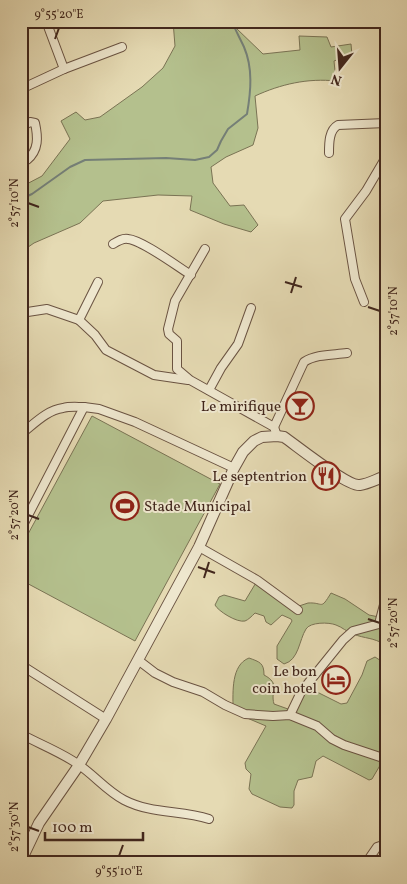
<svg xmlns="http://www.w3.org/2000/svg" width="407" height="884" viewBox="0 0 407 884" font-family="Vollkorn,serif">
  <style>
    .green { fill: #b4c08d; stroke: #7a7354 }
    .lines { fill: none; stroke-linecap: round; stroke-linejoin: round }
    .stream { stroke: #757f77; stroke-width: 2 }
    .minor-casing { stroke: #6a5342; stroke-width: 10 }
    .tertiary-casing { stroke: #6a5342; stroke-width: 12 }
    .minor { stroke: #eee7ce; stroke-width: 8 }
    .tertiary { stroke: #eee7ce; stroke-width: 10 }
    .ticks { fill: none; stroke: #41261c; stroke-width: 2 }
    .labels { text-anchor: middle; stroke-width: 4; stroke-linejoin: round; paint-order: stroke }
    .poi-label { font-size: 15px; fill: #41261c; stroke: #eee7ce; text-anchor: end }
    .neatline { fill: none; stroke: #41261c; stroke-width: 2 }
    .ticks-label { font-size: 12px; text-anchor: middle; fill: #41261c }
  </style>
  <rect width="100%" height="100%" fill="#e5dab3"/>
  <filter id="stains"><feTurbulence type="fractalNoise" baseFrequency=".004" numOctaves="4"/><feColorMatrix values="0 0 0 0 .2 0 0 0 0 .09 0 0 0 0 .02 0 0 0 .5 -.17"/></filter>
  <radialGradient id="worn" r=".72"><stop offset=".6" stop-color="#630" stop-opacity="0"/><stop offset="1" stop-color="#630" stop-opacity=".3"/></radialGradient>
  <g class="green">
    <path d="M173,21H235L236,28L263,54L300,50L299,36L327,37L331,47L351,44L352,55L334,61L336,81C308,78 281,84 255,96L258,128L253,145L226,157L211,167L213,183L230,206L244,205L258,225L251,232L224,224L190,210L192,196L158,195L103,201L80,223L34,243L21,252V187L42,176L70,139L61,121L76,112L85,120L100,117L142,87L163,68L175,46Z"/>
    <polygon points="92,416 220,484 135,641 21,580 21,547"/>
    <path d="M257,581L296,607C300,606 304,604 308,603C324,602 320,611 331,593L345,599L369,615L384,618L386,605V645C372,637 366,639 353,634C347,632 342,627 336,625C329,622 310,622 306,629C299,640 299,660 284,664L277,659V646L292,621L291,619L282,615L271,625L266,622L264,616L255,613C252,616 248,620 245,621C237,623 218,611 215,605L219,597L224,595L245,601Z"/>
    <path d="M375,657L386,664V759L382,762L372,779L369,780L323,756L316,761L312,777L298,780L294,791V805L292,808L280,807L252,794L249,789L251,774L246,769L245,763L266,726L240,715L233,708C233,692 231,665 249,658C260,662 264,663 264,675C281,684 270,690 274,704L288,709L298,702L307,687L341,704L347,703L362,675L367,661Z"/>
  </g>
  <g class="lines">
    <path class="stream" d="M21,199L32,194L70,167L85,160L166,158L195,160L209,157L217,150L221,141L228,129L247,114C251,91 253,68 244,47C240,38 235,30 232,21"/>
    <defs>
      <g id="minor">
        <polyline points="64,69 122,47"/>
        <polyline points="21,89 64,69 46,21"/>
        <polyline points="21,115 23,126 21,126"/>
        <path d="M23,126L30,122L35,123C38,137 39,150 27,160"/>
        <path d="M329,153C329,143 329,130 338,125L386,123"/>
        <path d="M113,244C118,241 123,238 128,239C142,240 178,267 191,275"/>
        <polyline points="205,249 175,301 168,329 169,334 177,341 177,369 190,380 274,427 277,436"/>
        <polyline points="98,282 79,320 95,335 106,350 154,375 188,380"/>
        <polyline points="364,302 355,279 345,219 366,191 386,157"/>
        <polyline points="21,313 47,309 79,320"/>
        <polyline points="209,390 221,368 238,344 251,308"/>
        <path d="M274,427L304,362C316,354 333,355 347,353"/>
        <path d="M21,434C34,424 47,410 63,408C70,406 77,407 84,407"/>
        <polyline points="384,477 386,493"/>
        <polyline points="21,529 84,407 99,409 135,422 234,468"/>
        <polyline points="199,547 257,580 298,610"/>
        <polyline points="138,660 155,673 173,682 203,692 225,705 245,714 273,716 290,715 317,726 332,739 344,745 386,759"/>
        <polyline points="21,665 106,719"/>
        <polyline points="290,715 301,692 343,640 353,631 379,624 386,597"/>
        <path d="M21,734C39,744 63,753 79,765C95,776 107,791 124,800C151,814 181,810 209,819"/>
        <polyline points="366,863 377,847 386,844"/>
      </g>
      <path id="tertiary" d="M21,861L39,823L79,765L106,719L199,547L234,468L243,452L254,441L262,437L277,436L284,437C297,446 348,487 360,485C368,484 377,479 386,476"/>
    </defs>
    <use href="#minor" class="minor-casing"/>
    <use href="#tertiary" class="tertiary-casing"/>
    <use href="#minor" class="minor"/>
    <use href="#tertiary" class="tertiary"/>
  </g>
  <path class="ticks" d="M55,39L59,28M28,203L39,207M285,282L302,287M291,293L296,277M368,307L380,311M28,515L39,519M198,567L215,573M204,578L209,562M368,619L380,623M28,827L39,831M119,856L123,845"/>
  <defs>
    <symbol id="bar-ring" viewBox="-11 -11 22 22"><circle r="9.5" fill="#eee7ce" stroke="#8f2418" stroke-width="1.5"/><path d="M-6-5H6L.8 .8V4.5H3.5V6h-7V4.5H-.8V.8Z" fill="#8f2418"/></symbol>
    <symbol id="restaurant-ring" viewBox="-11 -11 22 22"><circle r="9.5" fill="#eee7ce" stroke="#8f2418" stroke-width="1.5"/><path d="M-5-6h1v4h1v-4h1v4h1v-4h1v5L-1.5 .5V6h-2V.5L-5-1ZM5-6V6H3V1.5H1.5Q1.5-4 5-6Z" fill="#8f2418"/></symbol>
    <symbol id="stadium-ring" viewBox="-11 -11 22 22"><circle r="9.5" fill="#eee7ce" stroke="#8f2418" stroke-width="1.5"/><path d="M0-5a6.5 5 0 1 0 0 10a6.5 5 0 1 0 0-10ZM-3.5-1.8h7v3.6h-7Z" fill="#8f2418"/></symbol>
    <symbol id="hotel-ring" viewBox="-11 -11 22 22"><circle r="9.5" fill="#eee7ce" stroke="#8f2418" stroke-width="1.5"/><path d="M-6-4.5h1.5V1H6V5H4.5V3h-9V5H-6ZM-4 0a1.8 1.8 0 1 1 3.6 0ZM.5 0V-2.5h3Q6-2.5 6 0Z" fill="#8f2418"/></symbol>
  </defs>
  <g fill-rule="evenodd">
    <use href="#bar-ring" x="284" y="390" width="32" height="32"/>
    <use href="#restaurant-ring" x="310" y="460" width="32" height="32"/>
    <use href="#stadium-ring" x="109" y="490" width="32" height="32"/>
    <use href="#hotel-ring" x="320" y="664" width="32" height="32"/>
  </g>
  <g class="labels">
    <g class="poi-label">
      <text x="281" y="411">Le mirifique</text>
      <text x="307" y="481">Le septentrion</text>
      <text x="144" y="511" text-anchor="start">Stade Municipal</text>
      <text x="317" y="676">Le bon<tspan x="317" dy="17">coin hotel</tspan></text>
    </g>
  </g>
  <rect width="407" height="884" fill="none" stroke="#e5dab3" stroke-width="55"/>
  <g transform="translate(340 68) rotate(197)" stroke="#eee7ce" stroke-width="4" paint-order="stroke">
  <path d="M0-4L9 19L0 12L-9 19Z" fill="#41261c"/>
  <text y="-8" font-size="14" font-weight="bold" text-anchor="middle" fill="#41261c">N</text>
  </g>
  <path d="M45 832v8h98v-8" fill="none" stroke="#41261c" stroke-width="2.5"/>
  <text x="52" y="832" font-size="15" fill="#41261c" stroke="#eee7ce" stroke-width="4" paint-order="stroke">100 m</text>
  <rect x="28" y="28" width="352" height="828" class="neatline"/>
  <g class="ticks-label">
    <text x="59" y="18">9°55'20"E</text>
    <text transform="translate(14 203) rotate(-90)" y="4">2°57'10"N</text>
    <text transform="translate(393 311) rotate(-90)" y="4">2°57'10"N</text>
    <text transform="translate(14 515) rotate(-90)" y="4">2°57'20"N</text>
    <text transform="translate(393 623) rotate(-90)" y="4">2°57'20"N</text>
    <text transform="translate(14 827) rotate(-90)" y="4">2°57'30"N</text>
    <text x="119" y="875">9°55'10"E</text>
  </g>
  <rect width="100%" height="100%" filter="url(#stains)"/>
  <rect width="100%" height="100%" fill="url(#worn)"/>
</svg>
